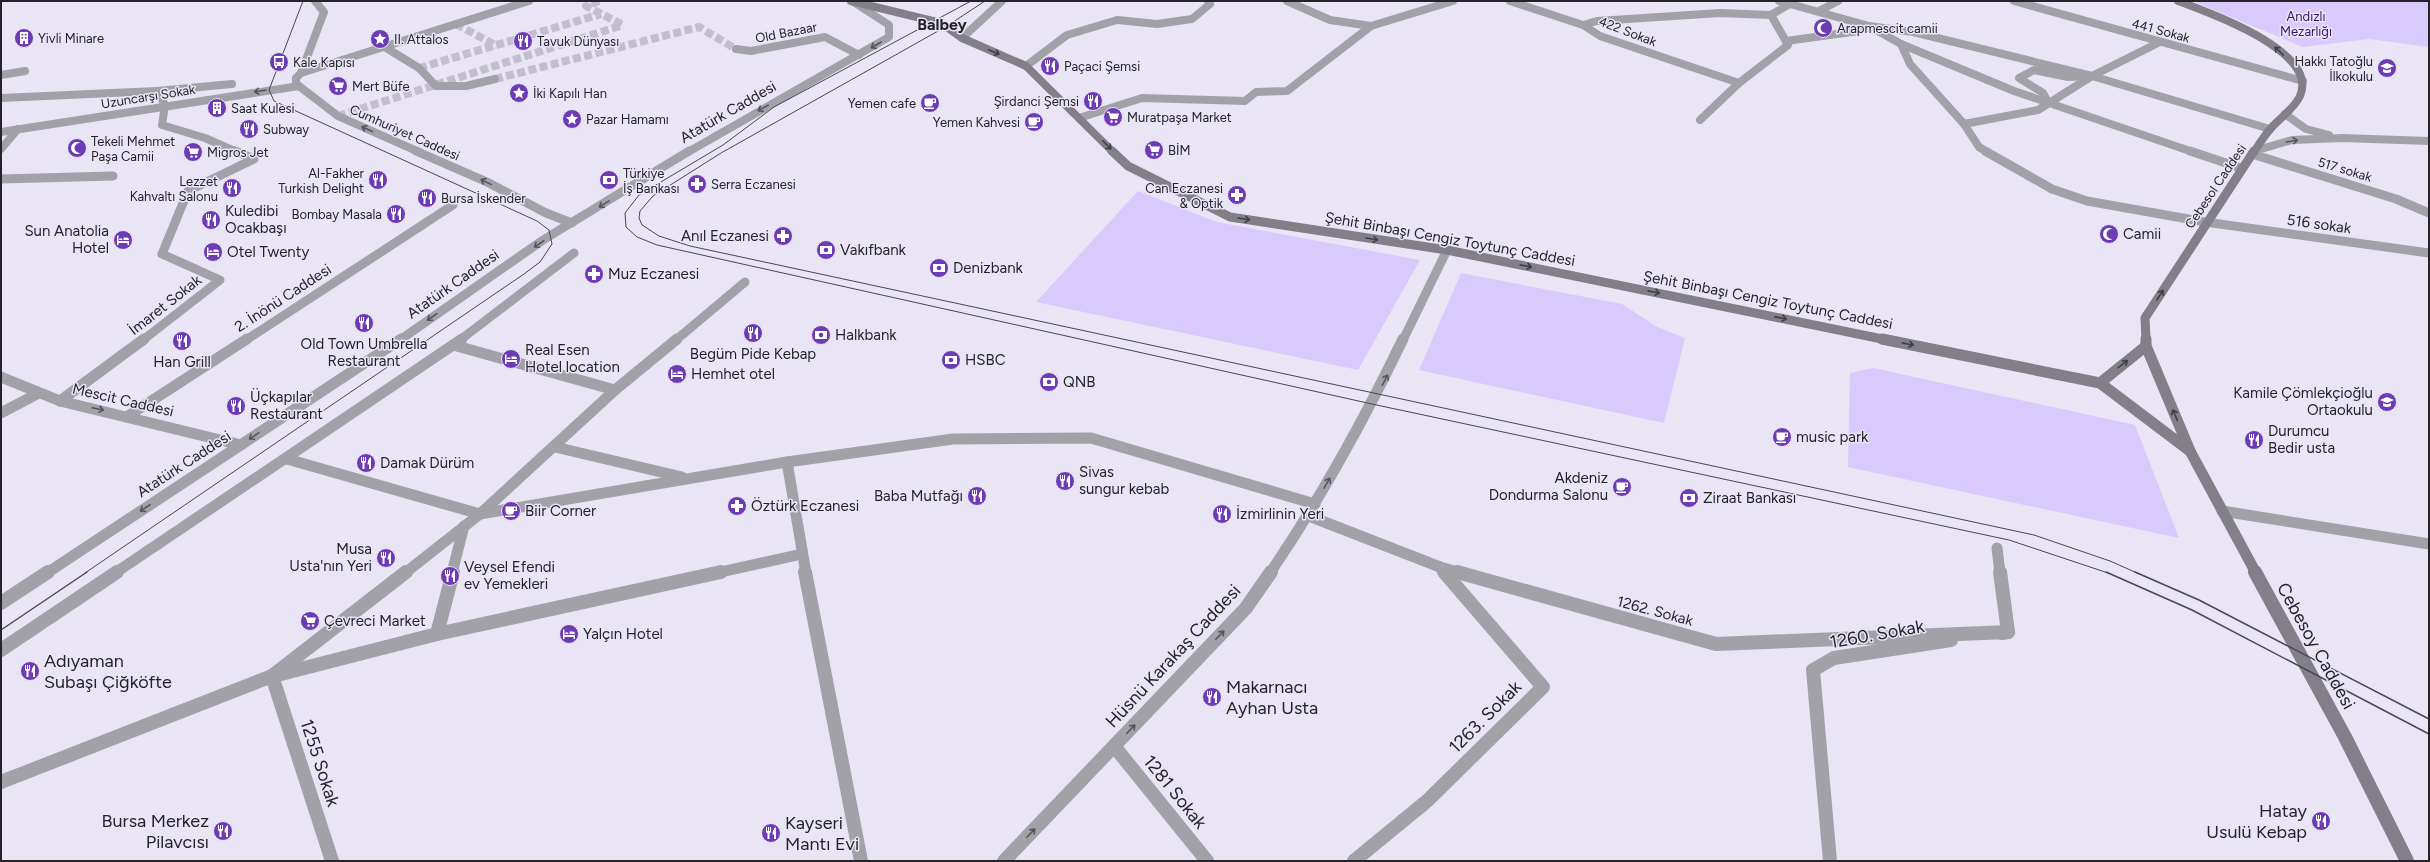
<svg xmlns="http://www.w3.org/2000/svg" width="2430" height="862" viewBox="0 0 2430 862" font-family="Figtree,sans-serif">
  <style>
    .green { fill: #d8cafc }
    .lines { fill: none; stroke-linecap: round; stroke-linejoin: round }
    .pedestrian-tunnel { stroke: #c2becc; stroke-width: 8; stroke-dasharray: 8 3.5; stroke-linecap: butt }
    .service-far2 { stroke: #a3a1a8; stroke-width: 8 }
    .service-far1 { stroke: #a3a1a8; stroke-width: 11 }
    .service { stroke: #a3a1a8; stroke-width: 14 }
    .pedestrian-far3 { stroke: #a3a1a8; stroke-width: 8 }
    .pedestrian-far2 { stroke: #a3a1a8; stroke-width: 9 }
    .pedestrian-far1 { stroke: #a3a1a8; stroke-width: 11 }
    .pedestrian { stroke: #a3a1a8; stroke-width: 14 }
    .minor-far3 { stroke: #a3a1a8; stroke-width: 8 }
    .minor-far2 { stroke: #a3a1a8; stroke-width: 9 }
    .minor-far1 { stroke: #a3a1a8; stroke-width: 11 }
    .minor { stroke: #a3a1a8; stroke-width: 14 }
    .tertiary-far3 { stroke: #a3a1a8; stroke-width: 8 }
    .tertiary-far2 { stroke: #a3a1a8; stroke-width: 9 }
    .tertiary-far1 { stroke: #a3a1a8; stroke-width: 11 }
    .tertiary { stroke: #a3a1a8; stroke-width: 14 }
    .secondary-far3 { stroke: #827f89; stroke-width: 8 }
    .secondary-far2 { stroke: #827f89; stroke-width: 9 }
    .secondary-far1 { stroke: #827f89; stroke-width: 11 }
    .secondary { stroke: #827f89; stroke-width: 14 }
    .tram-far1 { stroke: #48464e; stroke-width: 1 }
    .tram { stroke: #48464e; stroke-width: 1.5 }
    .oneway { stroke: #57555c }
    .oneway2 { stroke: #413f46 }
    .labels { text-anchor: middle; stroke-width: 3; stroke-linejoin: round; paint-order: stroke }
    .far-park-label { font-size: 13px; fill: #391567; stroke: #e9e5f5 }
    .far-poi-label { font-size: 13px; fill: #252329; stroke: #e9e5f5; text-anchor: start }
    .far-street-label { font-size: 13px; fill: #252329; stroke: #e9e5f5 }
    .street-label { font-size: 15px; fill: #252329; stroke: #e9e5f5 }
    .poi-label { font-size: 15px; fill: #252329; stroke: #e9e5f5; text-anchor: start }
    .far-district-label { font-size: 16px; font-weight: bold; fill: #252329; stroke: #e9e5f5 }
    .near-street-label { font-size: 18px; fill: #252329; stroke: #e9e5f5 }
    .near-poi-label { font-size: 18px; fill: #252329; stroke: #e9e5f5; text-anchor: start }
  </style>
  <rect width="100%" height="100%" fill="#e9e5f5"/>
  <g class="green">
    <polygon points="2193,1 2429,1 2429,47 2369,39 2303,47"/>
    <polygon points="1138,191 1217,222 1420,260 1358,370 1036,302"/>
    <polygon points="1461,273 1622,304 1657,327 1685,338 1664,423 1419,370"/>
    <polygon points="1873,368 2135,425 2179,538 1848,467 1850,373"/>
  </g>
  <g class="lines">
    <g class="pedestrian-tunnel">
      <polyline points="599,1 586,6 623,25"/>
      <polyline points="456,24 497,46"/>
      <polyline points="419,68 601,14"/>
      <polyline points="495,79 699,27 736,49"/>
      <polyline points="338,116 623,25"/>
    </g>
    <g class="service-far2">
      <polyline points="157,91 232,84"/>
      <polyline points="2048,102 2043,93 2019,78 2034,70 2068,77 2092,76"/>
    </g>
    <polyline class="service-far1" points="452,573 464,526"/>
    <polyline class="service" points="437,634 453,572"/>
    <g class="pedestrian-far3">
      <polyline points="383,46 419,68 436,86 466,86 495,79"/>
      <polyline points="736,49 751,51 825,37 859,55"/>
      <polyline points="301,73 529,1"/>
      <polyline points="299,86 296,84 296,78 301,73 324,12 315,1"/>
    </g>
    <g class="pedestrian-far2">
      <polyline points="246,340 453,205"/>
      <polyline points="460,340 574,253"/>
    </g>
    <g class="pedestrian-far1">
      <polyline points="128,416 247,339"/>
      <polyline points="115,573 462,339"/>
    </g>
    <g class="pedestrian">
      <polyline points="1,650 117,572"/>
      <polyline points="1,782 272,676"/>
    </g>
    <g class="minor-far3">
      <polyline points="1287,1 1330,20 1371,26 1453,1"/>
      <polyline points="1510,1 1583,25 1600,36 1739,83"/>
      <polyline points="1779,1 1869,26 1913,32 2092,76 2270,129"/>
      <polyline points="2014,1 2303,81"/>
      <polyline points="1819,11 1838,1"/>
      <polyline points="1583,25 1597,21 1720,13 1771,15 1791,3"/>
      <polyline points="1786,41 1859,31 1869,26 1901,44 1910,64 1964,124 1979,147 1987,152"/>
      <polyline points="1901,44 2014,91 2193,152"/>
      <polyline points="1026,66 1067,35 1117,20 1157,24 1192,19 1210,4 1208,1"/>
      <polyline points="1,75 25,71"/>
      <polyline points="1,98 157,91 165,105"/>
      <polyline points="165,105 162,125 205,138 237,152"/>
      <polyline points="1079,118 1142,98 1245,101 1256,92 1287,91 1371,26"/>
      <polyline points="1700,120 1739,83 1788,45 1771,15"/>
      <polyline points="1964,124 2038,110 2092,76 2160,42"/>
      <polyline points="1,132 299,86 338,116 419,152"/>
      <polyline points="1,149 18,129"/>
    </g>
    <g class="minor-far2">
      <polyline points="416,151 487,182 546,213 572,223"/>
      <polyline points="1985,151 2052,189 2087,201 2205,222 2429,253"/>
      <polyline points="2190,151 2241,168"/>
      <polyline points="2252,154 2396,199 2429,213"/>
      <polyline points="1,179 113,176"/>
      <polyline points="143,340 220,280 162,254 188,191 254,159 235,151"/>
      <polyline points="676,340 745,282"/>
    </g>
    <g class="minor-far1">
      <polyline points="453,345 615,390"/>
      <polyline points="1,377 60,401 241,445"/>
      <polyline points="60,401 144,339"/>
      <polyline points="1,413 39,393"/>
      <polyline points="555,447 682,477"/>
      <polyline points="287,459 480,514 787,462 953,439 1091,438 1315,504"/>
      <polyline points="787,462 806,573"/>
      <polyline points="2222,511 2429,544"/>
      <polyline points="1309,516 1440,567 1461,573"/>
      <polyline points="1997,548 2000,573"/>
      <polyline points="1440,567 1445,573"/>
      <polyline points="405,573 480,514 615,390 677,339"/>
      <polyline points="716,573 802,554"/>
    </g>
    <g class="minor">
      <polyline points="805,572 861,861"/>
      <polyline points="1457,572 1716,644 2008,632"/>
      <polyline points="2000,572 2008,632 2002,633"/>
      <polyline points="277,675 437,634 721,572"/>
      <polyline points="272,676 406,572"/>
      <polyline points="272,676 332,861"/>
      <polyline points="1114,746 1207,861"/>
      <polyline points="1354,861 1427,801 1543,687 1444,572"/>
      <polyline points="1830,861 1813,670 1834,658 1951,640"/>
    </g>
    <g class="tertiary-far3">
      <polyline points="962,38 1002,1"/>
      <polyline points="2285,114 2306,129 2329,135"/>
      <polyline points="2254,151 2292,140 2342,138 2429,141"/>
      <polyline points="688,152 889,37 889,25 855,3"/>
    </g>
    <g class="tertiary-far2">
      <polyline points="400,340 543,240 689,151"/>
      <polyline points="1403,340 1447,250"/>
    </g>
    <g class="tertiary-far1">
      <polyline points="47,573 401,339"/>
      <path d="M1270,573C1321,498 1364,420 1403,339"/>
    </g>
    <g class="tertiary">
      <polyline points="1,603 48,572"/>
      <polyline points="1004,861 1246,608 1271,572"/>
    </g>
    <g class="secondary-far3">
      <polyline points="851,1 941,23 962,38 1026,66 1113,152"/>
      <path d="M2178,1C2207,12 2320,51 2300,96C2294,109 2281,117 2272,127C2265,135 2259,144 2254,152"/>
    </g>
    <g class="secondary-far2">
      <polyline points="1112,151 1128,166 1230,217 1447,250 1887,340"/>
      <polyline points="2146,340 2145,318 2254,151"/>
    </g>
    <g class="secondary-far1">
      <polyline points="1882,339 2100,383 2190,451"/>
      <polyline points="2146,339 2146,346 2190,451 2256,573"/>
      <polyline points="2100,383 2146,346"/>
    </g>
    <polyline class="secondary" points="2255,572 2345,737 2407,861"/>
    <g class="tram-far1">
      <polyline points="971,1 774,107 723,145 639,195 625,213 626,227 637,237 657,245 1372,404 2009,540 2108,573"/>
      <polyline points="985,1 947,26 721,153 653,196 640,211 639,218 642,225 659,236 690,246 2034,535 2110,561 2137,573"/>
      <polyline points="85,573 524,274 540,262 552,244 549,230 537,221 274,101 269,90 303,1"/>
    </g>
    <g class="tram">
      <polyline points="2106,572 2192,610 2429,734"/>
      <polyline points="2135,572 2199,600 2429,719"/>
      <polyline points="1,630 87,572"/>
    </g>
  </g>
  <defs><path id="oneway-shaft" d="M-6 0H5M1.5-3L5.5 0L1.5 3" fill="none" stroke-width="1.6" stroke-linecap="round" stroke-linejoin="round"/></defs>
  <g class="oneway">
    <use href="#oneway-shaft" transform="translate(876 45) rotate(150)"/>
    <use href="#oneway-shaft" transform="translate(260 91) rotate(172)"/>
    <use href="#oneway-shaft" transform="translate(763 108) rotate(151)"/>
    <use href="#oneway-shaft" transform="translate(367 129) rotate(-156)"/>
    <use href="#oneway-shaft" transform="translate(2292 141) rotate(-9)"/>
    <use href="#oneway-shaft" transform="translate(486 182) rotate(-154)"/>
    <use href="#oneway-shaft" transform="translate(604 204) rotate(148)"/>
    <use href="#oneway-shaft" transform="translate(539 244) rotate(146)"/>
    <use href="#oneway-shaft" transform="translate(432 317) rotate(145)"/>
    <use href="#oneway-shaft" transform="translate(1385 380) rotate(-63)"/>
    <use href="#oneway-shaft" transform="translate(98 409) rotate(12)"/>
    <use href="#oneway-shaft" transform="translate(254 436) rotate(146)"/>
    <use href="#oneway-shaft" transform="translate(1327 483) rotate(-60)"/>
    <use href="#oneway-shaft" transform="translate(145 508) rotate(147)"/>
    <use href="#oneway-shaft" transform="translate(1220 635) rotate(-46)"/>
    <use href="#oneway-shaft" transform="translate(1131 729) rotate(-46)"/>
    <use href="#oneway-shaft" transform="translate(1031 833) rotate(-46)"/>
  </g>
  <g class="oneway2">
    <use href="#oneway-shaft" transform="translate(2279 51) rotate(-137)"/>
    <use href="#oneway-shaft" transform="translate(994 52) rotate(23)"/>
    <use href="#oneway-shaft" transform="translate(1107 145) rotate(45)"/>
    <use href="#oneway-shaft" transform="translate(1244 219) rotate(9)"/>
    <use href="#oneway-shaft" transform="translate(1372 239) rotate(9)"/>
    <use href="#oneway-shaft" transform="translate(1526 266) rotate(11)"/>
    <use href="#oneway-shaft" transform="translate(1654 292) rotate(11)"/>
    <use href="#oneway-shaft" transform="translate(2160 295) rotate(-58)"/>
    <use href="#oneway-shaft" transform="translate(1781 318) rotate(11)"/>
    <use href="#oneway-shaft" transform="translate(1908 344) rotate(11)"/>
    <use href="#oneway-shaft" transform="translate(2123 364) rotate(-38)"/>
    <use href="#oneway-shaft" transform="translate(2175 415) rotate(-113)"/>
  </g>
  <defs>
    <symbol id="mosque-disc" viewBox="-11 -11 22 22"><circle r="9.5" fill="#6d3cb4" stroke="#e9e5f5"/><path d="M3.5-4.9A6 6 0 1 0 3.5 4.9A5 5 0 1 1 3.5-4.9Z" fill="#fff"/></symbol>
    <symbol id="building-disc" viewBox="-11 -11 22 22"><circle r="9.5" fill="#6d3cb4" stroke="#e9e5f5"/><path d="M-4-6H4V6H1V3H-1V6H-4ZM-2.5-4.3h1.7v1.8h-1.7ZM.8-4.3h1.7v1.8H.8ZM-2.5-1h1.7V.8h-1.7ZM.8-1h1.7V.8H.8Z" fill="#fff"/></symbol>
    <symbol id="sight-disc" viewBox="-11 -11 22 22"><circle r="9.5" fill="#6d3cb4" stroke="#e9e5f5"/><path d="M0-6L1.8-2.2L6-1.7L2.9 1.2L3.7 5.4L0 3.3L-3.7 5.4L-2.9 1.2L-6-1.7L-1.8-2.2Z" fill="#fff"/></symbol>
    <symbol id="restaurant-disc" viewBox="-11 -11 22 22"><circle r="9.5" fill="#6d3cb4" stroke="#e9e5f5"/><path d="M-5-6h1v4h1v-4h1v4h1v-4h1v5L-1.5 .5V6h-2V.5L-5-1ZM5-6V6H3V1.5H1.5Q1.5-4 5-6Z" fill="#fff"/></symbol>
    <symbol id="bus-disc" viewBox="-11 -11 22 22"><circle r="9.5" fill="#6d3cb4" stroke="#e9e5f5"/><path d="M-5-6H5V4H4V6H2V4H-2V6H-4V4H-5ZM-3.5-4V0h7V-4ZM-3.5 1.2v1.5H-2V1.2ZM2 1.2v1.5H3.5V1.2Z" fill="#fff"/></symbol>
    <symbol id="school-disc" viewBox="-11 -11 22 22"><circle r="9.5" fill="#6d3cb4" stroke="#e9e5f5"/><path d="M0-5L7-2L0 1L-7-2ZM-4 1L0 2.5L4 1V4Q0 6-4 4Z" fill="#fff"/></symbol>
    <symbol id="supermarket-disc" viewBox="-11 -11 22 22"><circle r="9.5" fill="#6d3cb4" stroke="#e9e5f5"/><path d="M-6-5.5h2.5l.6 2H6L4.5 2H-2.5L-4.4-4H-6ZM-1.5 3.2a1.3 1.3 0 1 0 .1 0ZM3 3.2a1.3 1.3 0 1 0 .1 0Z" fill="#fff"/></symbol>
    <symbol id="cafe-disc" viewBox="-11 -11 22 22"><circle r="9.5" fill="#6d3cb4" stroke="#e9e5f5"/><path d="M-5.5-4.5H6V0H3Q3 3.5 0 3.5H-2.5Q-5.5 3.5-5.5 0ZM3-3.2v2h1.7v-2ZM-6 4.5H4V6H-6Z" fill="#fff"/></symbol>
    <symbol id="bank-disc" viewBox="-11 -11 22 22"><circle r="9.5" fill="#6d3cb4" stroke="#e9e5f5"/><path d="M-6-4H6V4H-6ZM0-2.3a2.3 2.3 0 1 0 0 4.6a2.3 2.3 0 1 0 0-4.6Z" fill="#fff"/></symbol>
    <symbol id="pharmacy-disc" viewBox="-11 -11 22 22"><circle r="9.5" fill="#6d3cb4" stroke="#e9e5f5"/><path d="M-2-6h4v4h4v4h-4v4h-4v-4h-4v-4h4Z" fill="#fff"/></symbol>
    <symbol id="hotel-disc" viewBox="-11 -11 22 22"><circle r="9.5" fill="#6d3cb4" stroke="#e9e5f5"/><path d="M-6-4.5h1.5V1H6V5H4.5V3h-9V5H-6ZM-4 0a1.8 1.8 0 1 1 3.6 0ZM.5 0V-2.5h3Q6-2.5 6 0Z" fill="#fff"/></symbol>
  </defs>
  <g fill-rule="evenodd">
    <use href="#mosque-disc" x="1812" y="17" width="22" height="22"/>
    <use href="#building-disc" x="13" y="27" width="22" height="22"/>
    <use href="#sight-disc" x="369" y="28" width="22" height="22"/>
    <use href="#restaurant-disc" x="512" y="30" width="22" height="22"/>
    <use href="#bus-disc" x="268" y="51" width="22" height="22"/>
    <use href="#restaurant-disc" x="1039" y="55" width="22" height="22"/>
    <use href="#school-disc" x="2376" y="57" width="22" height="22"/>
    <use href="#supermarket-disc" x="327" y="75" width="22" height="22"/>
    <use href="#sight-disc" x="508" y="82" width="22" height="22"/>
    <use href="#restaurant-disc" x="1082" y="90" width="22" height="22"/>
    <use href="#cafe-disc" x="919" y="92" width="22" height="22"/>
    <use href="#building-disc" x="206" y="97" width="22" height="22"/>
    <use href="#supermarket-disc" x="1102" y="106" width="22" height="22"/>
    <use href="#sight-disc" x="561" y="108" width="22" height="22"/>
    <use href="#cafe-disc" x="1023" y="111" width="22" height="22"/>
    <use href="#restaurant-disc" x="238" y="118" width="22" height="22"/>
    <use href="#mosque-disc" x="66" y="137" width="22" height="22"/>
    <use href="#supermarket-disc" x="1143" y="139" width="22" height="22"/>
    <use href="#supermarket-disc" x="182" y="141" width="22" height="22"/>
    <use href="#restaurant-disc" x="367" y="169" width="22" height="22"/>
    <use href="#bank-disc" x="598" y="169" width="22" height="22"/>
    <use href="#pharmacy-disc" x="686" y="173" width="22" height="22"/>
    <use href="#restaurant-disc" x="221" y="177" width="22" height="22"/>
    <use href="#pharmacy-disc" x="1226" y="184" width="22" height="22"/>
    <use href="#restaurant-disc" x="416" y="187" width="22" height="22"/>
    <use href="#restaurant-disc" x="385" y="203" width="22" height="22"/>
    <use href="#restaurant-disc" x="200" y="209" width="22" height="22"/>
    <use href="#mosque-disc" x="2098" y="223" width="22" height="22"/>
    <use href="#pharmacy-disc" x="772" y="225" width="22" height="22"/>
    <use href="#hotel-disc" x="112" y="229" width="22" height="22"/>
    <use href="#bank-disc" x="815" y="239" width="22" height="22"/>
    <use href="#hotel-disc" x="202" y="241" width="22" height="22"/>
    <use href="#bank-disc" x="928" y="257" width="22" height="22"/>
    <use href="#pharmacy-disc" x="583" y="263" width="22" height="22"/>
    <use href="#restaurant-disc" x="353" y="312" width="22" height="22"/>
    <use href="#restaurant-disc" x="742" y="322" width="22" height="22"/>
    <use href="#bank-disc" x="810" y="324" width="22" height="22"/>
    <use href="#restaurant-disc" x="171" y="330" width="22" height="22"/>
    <use href="#hotel-disc" x="500" y="348" width="22" height="22"/>
    <use href="#bank-disc" x="940" y="349" width="22" height="22"/>
    <use href="#hotel-disc" x="666" y="363" width="22" height="22"/>
    <use href="#bank-disc" x="1038" y="371" width="22" height="22"/>
    <use href="#school-disc" x="2376" y="391" width="22" height="22"/>
    <use href="#restaurant-disc" x="225" y="395" width="22" height="22"/>
    <use href="#cafe-disc" x="1771" y="426" width="22" height="22"/>
    <use href="#restaurant-disc" x="2243" y="429" width="22" height="22"/>
    <use href="#restaurant-disc" x="355" y="452" width="22" height="22"/>
    <use href="#restaurant-disc" x="1054" y="470" width="22" height="22"/>
    <use href="#cafe-disc" x="1611" y="476" width="22" height="22"/>
    <use href="#restaurant-disc" x="966" y="485" width="22" height="22"/>
    <use href="#bank-disc" x="1678" y="487" width="22" height="22"/>
    <use href="#pharmacy-disc" x="726" y="495" width="22" height="22"/>
    <use href="#cafe-disc" x="500" y="500" width="22" height="22"/>
    <use href="#restaurant-disc" x="1211" y="503" width="22" height="22"/>
    <use href="#restaurant-disc" x="375" y="547" width="22" height="22"/>
    <use href="#restaurant-disc" x="439" y="565" width="22" height="22"/>
    <use href="#supermarket-disc" x="299" y="610" width="22" height="22"/>
    <use href="#hotel-disc" x="558" y="623" width="22" height="22"/>
    <use href="#restaurant-disc" x="19" y="660" width="22" height="22"/>
    <use href="#restaurant-disc" x="1201" y="686" width="22" height="22"/>
    <use href="#restaurant-disc" x="2310" y="810" width="22" height="22"/>
    <use href="#restaurant-disc" x="212" y="820" width="22" height="22"/>
    <use href="#restaurant-disc" x="760" y="822" width="22" height="22"/>
  </g>
  <g class="labels">
    <g class="far-park-label">
      <text x="2306" y="21">Andızlı<tspan x="2306" dy="15">Mezarlığı</tspan></text>
    </g>
    <g class="far-poi-label">
      <text x="1837" y="33">Arapmescit camii</text>
      <text x="38" y="43">Yivli Minare</text>
      <text x="394" y="44">II. Attalos</text>
      <text x="537" y="46">Tavuk Dünyası</text>
      <text x="2373" y="66" text-anchor="end">Hakkı Tatoğlu<tspan x="2373" dy="15">İlkokulu</tspan></text>
      <text x="293" y="67">Kale Kapısı</text>
      <text x="1064" y="71">Paçaci Şemsi</text>
      <text x="352" y="91">Mert Büfe</text>
      <text x="533" y="98">İki Kapılı Han</text>
      <text x="1079" y="106" text-anchor="end">Şirdanci Şemsi</text>
      <text x="916" y="108" text-anchor="end">Yemen cafe</text>
      <text x="231" y="113">Saat Kulesi</text>
      <text x="1127" y="122">Muratpaşa Market</text>
      <text x="586" y="124">Pazar Hamamı</text>
      <text x="1020" y="127" text-anchor="end">Yemen Kahvesi</text>
      <text x="263" y="134">Subway</text>
      <text x="91" y="146">Tekeli Mehmet<tspan x="91" dy="15">Paşa Camii</tspan></text>
      <text x="1168" y="155">BİM</text>
      <text x="207" y="157">Migros Jet</text>
      <text x="364" y="178" text-anchor="end">Al-Fakher<tspan x="364" dy="15">Turkish Delight</tspan></text>
      <text x="623" y="178">Türkiye<tspan x="623" dy="15">İş Bankası</tspan></text>
      <text x="218" y="186" text-anchor="end">Lezzet<tspan x="218" dy="15">Kahvaltı Salonu</tspan></text>
      <text x="711" y="189">Serra Eczanesi</text>
      <text x="1223" y="193" text-anchor="end">Can Eczanesi<tspan x="1223" dy="15">&amp; Optik</tspan></text>
      <text x="441" y="203">Bursa İskender</text>
      <text x="382" y="219" text-anchor="end">Bombay Masala</text>
    </g>
    <g class="far-street-label">
      <text transform="translate(2161 30) rotate(15)" y="5">441 Sokak</text>
      <text transform="translate(1628 31) rotate(21)" y="5">422 Sokak</text>
      <text transform="translate(786 32) rotate(-11)" y="5">Old Bazaar</text>
      <text transform="translate(148 96) rotate(-9)" y="5">Uzuncarşı Sokak</text>
      <text transform="translate(405 132) rotate(24)" y="5">Cumhuriyet Caddesi</text>
      <text transform="translate(2345 169) rotate(17)" y="5">517 sokak</text>
      <text transform="translate(2215 186) rotate(-56)" y="5">Cebesol Caddesi</text>
    </g>
    <g class="street-label">
      <text transform="translate(728 112) rotate(-30)" y="5">Atatürk Caddesi</text>
      <text transform="translate(2319 224) rotate(8)" y="5">516 sokak</text>
      <text transform="translate(1450 239) rotate(10)" y="5">Şehit Binbaşı Cengiz Toytunç Caddesi</text>
      <text transform="translate(453 284) rotate(-35)" y="5">Atatürk Caddesi</text>
      <text transform="translate(283 298) rotate(-33)" y="5">2. İnönü Caddesi</text>
      <text transform="translate(1768 300) rotate(11)" y="5">Şehit Binbaşı Cengiz Toytunç Caddesi</text>
      <text transform="translate(165 305) rotate(-38)" y="5">İmaret Sokak</text>
      <text transform="translate(123 400) rotate(13)" y="5">Mescit Caddesi</text>
      <text transform="translate(184 464) rotate(-33)" y="5">Atatürk Caddesi</text>
      <text transform="translate(1655 611) rotate(15)" y="5">1262. Sokak</text>
    </g>
    <g class="poi-label">
      <text x="225" y="216">Kuledibi<tspan x="225" dy="17">Ocakbaşı</tspan></text>
      <text x="109" y="236" text-anchor="end">Sun Anatolia<tspan x="109" dy="17">Hotel</tspan></text>
      <text x="2123" y="239">Camii</text>
      <text x="769" y="241" text-anchor="end">Anıl Eczanesi</text>
      <text x="840" y="255">Vakıfbank</text>
      <text x="227" y="257">Otel Twenty</text>
      <text x="953" y="273">Denizbank</text>
      <text x="608" y="279">Muz Eczanesi</text>
      <text x="835" y="340">Halkbank</text>
      <text x="364" y="349" text-anchor="middle">Old Town Umbrella<tspan x="364" dy="17">Restaurant</tspan></text>
      <text x="525" y="355">Real Esen<tspan x="525" dy="17">Hotel location</tspan></text>
      <text x="753" y="359" text-anchor="middle">Begüm Pide Kebap</text>
      <text x="965" y="365">HSBC</text>
      <text x="182" y="367" text-anchor="middle">Han Grill</text>
      <text x="691" y="379">Hemhet otel</text>
      <text x="1063" y="387">QNB</text>
      <text x="2373" y="398" text-anchor="end">Kamile Çömlekçioğlu<tspan x="2373" dy="17">Ortaokulu</tspan></text>
      <text x="250" y="402">Üçkapılar<tspan x="250" dy="17">Restaurant</tspan></text>
      <text x="2268" y="436">Durumcu<tspan x="2268" dy="17">Bedir usta</tspan></text>
      <text x="1796" y="442">music park</text>
      <text x="380" y="468">Damak Dürüm</text>
      <text x="1079" y="477">Sivas<tspan x="1079" dy="17">sungur kebab</tspan></text>
      <text x="1608" y="483" text-anchor="end">Akdeniz<tspan x="1608" dy="17">Dondurma Salonu</tspan></text>
      <text x="963" y="501" text-anchor="end">Baba Mutfağı</text>
      <text x="1703" y="503">Ziraat Bankası</text>
      <text x="751" y="511">Öztürk Eczanesi</text>
      <text x="525" y="516">Biir Corner</text>
      <text x="1236" y="519">İzmirlinin Yeri</text>
      <text x="372" y="554" text-anchor="end">Musa<tspan x="372" dy="17">Usta'nın Yeri</tspan></text>
      <text x="464" y="572">Veysel Efendi<tspan x="464" dy="17">ev Yemekleri</tspan></text>
      <text x="324" y="626">Çevreci Market</text>
      <text x="583" y="639">Yalçın Hotel</text>
    </g>
    <g class="far-district-label">
      <text x="942" y="30">Balbey</text>
    </g>
    <g class="near-street-label">
      <text transform="translate(1877 634) rotate(-10)" y="6">1260. Sokak</text>
      <text transform="translate(2316 646) rotate(61)" y="6">Cebesoy Caddesi</text>
      <text transform="translate(1173 656) rotate(-47)" y="6">Hüsnü Karakaş Caddesi</text>
      <text transform="translate(1485 717) rotate(-45)" y="6">1263. Sokak</text>
      <text transform="translate(320 763) rotate(72)" y="6">1255 Sokak</text>
      <text transform="translate(1175 792) rotate(51)" y="6">1281 Sokak</text>
    </g>
    <g class="near-poi-label">
      <text x="44" y="667">Adıyaman<tspan x="44" dy="21">Subaşı Çiğköfte</tspan></text>
      <text x="1226" y="693">Makarnacı<tspan x="1226" dy="21">Ayhan Usta</tspan></text>
      <text x="2307" y="817" text-anchor="end">Hatay<tspan x="2307" dy="21">Usulü Kebap</tspan></text>
      <text x="209" y="827" text-anchor="end">Bursa Merkez<tspan x="209" dy="21">Pilavcısı</tspan></text>
      <text x="785" y="829">Kayseri<tspan x="785" dy="21">Mantı Evi</tspan></text>
    </g>
  </g>
  <rect width="2430" height="862" fill="none" stroke="#252329" stroke-width="4"/>
</svg>
